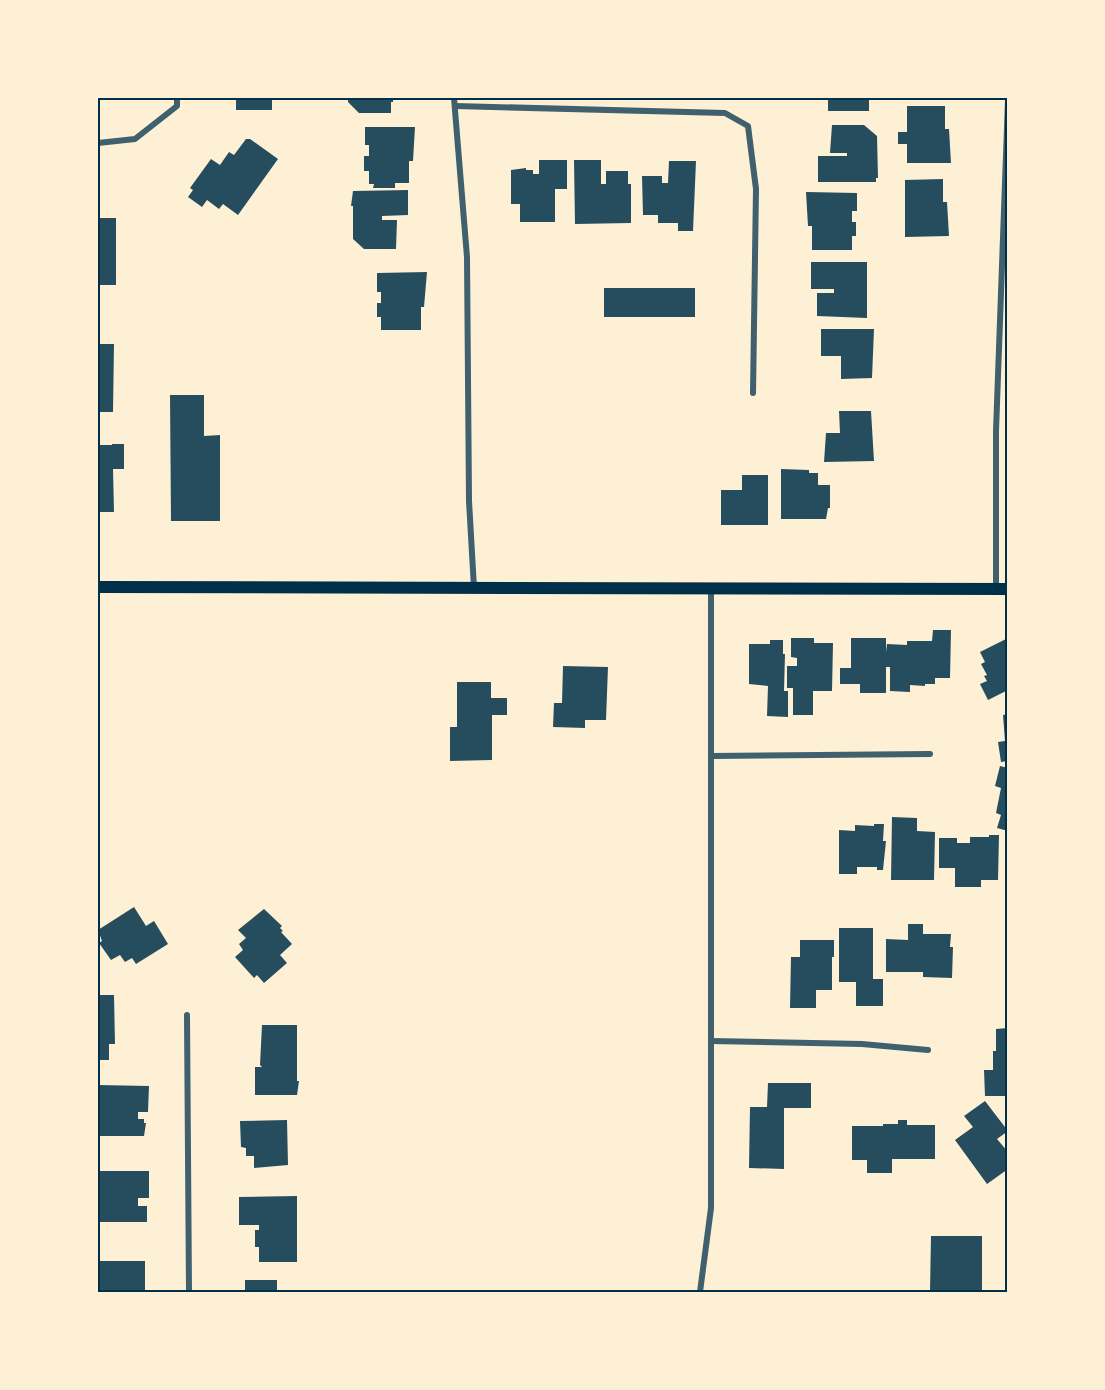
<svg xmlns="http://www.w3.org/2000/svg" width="1105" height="1390" viewBox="0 0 1105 1390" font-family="'Zilla Slab',serif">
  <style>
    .building { fill: #264d5e }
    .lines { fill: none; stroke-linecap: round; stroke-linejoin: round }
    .minor { stroke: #3f606c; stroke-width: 6 }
    .secondary { stroke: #003049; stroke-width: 12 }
    .neatline { fill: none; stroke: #003049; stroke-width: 2 }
  </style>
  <rect width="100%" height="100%" fill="#fdf0d5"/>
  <g class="building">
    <rect x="236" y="98" width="36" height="12"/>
    <polygon points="348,98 393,98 393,102 391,102 391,113 359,113 348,102"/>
    <rect x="828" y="98" width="41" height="13"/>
    <polygon points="907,106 945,106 945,129 949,129 951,163 907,163 907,144 898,144 898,132 907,132"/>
    <polygon points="832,125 864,125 877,136 878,178 876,178 876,182 818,182 818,156 847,156 847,153 830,153"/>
    <polygon points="365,127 415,127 413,161 409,161 409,183 395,183 395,188 373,188 374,184 369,184 369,171 364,171 364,156 369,156 369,145 365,145"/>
    <polygon points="246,139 250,139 278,159 238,215 223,204 219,209 207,200 202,207 188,197 193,190 190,188 211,159 220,165 229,152 234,155"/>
    <polygon points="539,160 567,160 567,189 555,189 555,222 520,222 520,204 511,204 511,170 526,168 526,170 533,170 533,174 539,174"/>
    <polygon points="574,160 601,160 601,184 606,184 606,171 628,171 628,184 631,184 631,223 575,224"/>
    <polygon points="669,161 696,161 693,231 678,231 678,223 658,223 658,215 643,215 642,176 662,176 662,183 668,183"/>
    <polygon points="943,179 943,202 947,202 949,236 905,237 905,180"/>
    <polygon points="408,190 408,215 382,216 382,220 397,220 396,249 364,249 353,239 353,206 351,206 353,191"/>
    <polygon points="806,192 857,193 857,211 852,211 852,222 856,222 856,236 852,236 852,250 812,250 812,226 808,226"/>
    <rect x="98" y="218" width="18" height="67"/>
    <polygon points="811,262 867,262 867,318 817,316 817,293 834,293 834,289 811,289"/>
    <polygon points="427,272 424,307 421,307 421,330 381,330 381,317 377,317 377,303 381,303 381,292 377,292 377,273"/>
    <rect x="604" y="288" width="91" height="29"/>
    <polygon points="821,329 874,329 872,378 841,379 841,356 821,356"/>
    <polygon points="98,344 114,344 113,412 98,412"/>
    <polygon points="170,395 204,395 204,436 220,435 220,521 171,521"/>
    <polygon points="839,411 871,411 874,461 824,462 826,433 840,433"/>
    <polygon points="112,444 124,444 124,469 113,469 114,512 98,512 98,445 112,445"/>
    <polygon points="781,469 809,470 809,473 818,473 818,485 830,485 830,508 828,508 826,519 781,519"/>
    <polygon points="742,475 768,475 768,525 721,525 721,490 742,490"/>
    <polygon points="933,630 951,630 950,678 935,678 935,684 925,684 925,686 910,685 910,692 890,691 890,667 886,667 886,693 860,693 860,684 840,684 840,668 851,668 851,638 886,638 886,652 887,644 907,645 907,641 932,641"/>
    <polygon points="791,638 814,638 814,643 833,643 832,691 813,691 813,715 793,715 793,688 787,688 787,666 797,666 797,658 791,657"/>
    <polygon points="1008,638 1008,690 988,700 980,684 987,681 984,676 987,675 981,664 985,662 980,652"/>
    <polygon points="770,640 783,640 783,654 785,654 784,691 788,691 788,717 767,716 768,686 749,684 749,644 770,644"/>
    <polygon points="563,666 608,667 606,720 585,720 585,728 553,727 554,703 562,703"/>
    <polygon points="457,682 491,682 491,698 507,698 507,715 492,715 492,760 450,761 450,727 457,727"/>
    <polygon points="1008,714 1008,761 1001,762 998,742 1005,741 1003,715"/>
    <polygon points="1000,766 1008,768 1008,831 997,828 1001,815 996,813 1001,788 995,786"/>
    <polygon points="892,817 917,818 917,831 935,832 934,880 891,880"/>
    <polygon points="874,824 884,824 883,841 886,841 883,870 877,870 877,867 857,867 857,874 839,874 839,830 855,831 855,825 874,826"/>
    <polygon points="989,835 999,835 998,880 981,880 981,887 955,887 955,868 939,868 939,838 957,838 957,843 970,843 970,837 989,837"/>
    <polygon points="134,907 146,926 154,921 168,944 136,964 132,958 125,962 120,955 111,960 99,943 102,941 98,930"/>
    <polygon points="264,909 282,926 280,928 283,931 281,932 292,944 280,955 287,963 264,983 257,975 254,978 235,957 243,950 239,944 246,938 238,930"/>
    <polygon points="908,924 923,924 923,934 951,934 950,947 953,947 952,978 923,977 923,972 886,972 886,939 908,940"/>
    <polygon points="839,928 873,928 873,979 883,979 883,1006 856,1006 856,982 839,982"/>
    <polygon points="800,940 834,940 834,957 832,957 832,990 816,990 816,1008 790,1008 791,957 800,957"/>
    <polygon points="98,995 114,995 115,1044 109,1044 109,1060 98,1060"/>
    <polygon points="262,1025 297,1025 297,1081 299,1081 297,1095 255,1095 255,1067 262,1067 260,1065"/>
    <polygon points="1008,1028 1008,1096 985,1096 984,1070 993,1070 993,1051 996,1051 996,1029"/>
    <polygon points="768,1083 811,1083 811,1108 784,1108 784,1169 749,1168 750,1107 767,1107"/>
    <polygon points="98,1085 149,1086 148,1112 138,1112 138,1119 144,1119 144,1123 146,1123 144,1136 98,1136"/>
    <polygon points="985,1101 1008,1131 997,1139 1008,1152 1008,1169 987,1184 955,1140 973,1127 964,1116"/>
    <polygon points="287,1120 288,1165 254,1168 254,1156 246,1156 246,1148 241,1147 240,1121"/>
    <polygon points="898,1120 907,1120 907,1125 935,1125 935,1159 892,1159 892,1173 867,1173 867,1160 852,1160 852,1126 883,1126 883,1124 898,1124"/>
    <polygon points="98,1171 149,1171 149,1198 138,1198 138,1206 147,1206 147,1222 98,1222"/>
    <polygon points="297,1196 297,1262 259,1262 259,1247 255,1247 255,1230 259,1230 259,1225 239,1225 239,1197"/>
    <polygon points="931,1236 982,1236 982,1292 930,1292"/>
    <rect x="98" y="1261" width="47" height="31"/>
    <rect x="245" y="1280" width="32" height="12"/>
  </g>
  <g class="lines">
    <g class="minor">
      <polyline points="454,98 467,257 469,501 474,588"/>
      <polyline points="455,106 725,113 748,126 756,189 753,393"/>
      <polyline points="98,143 135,139 177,106 177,98"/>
      <polyline points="996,589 996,431 1008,100"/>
      <polyline points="711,756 930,754"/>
      <polyline points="187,1015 189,1292"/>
      <polyline points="711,1041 862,1044 928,1050"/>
      <polyline points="700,1292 711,1208 711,590"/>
    </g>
    <polyline class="secondary" points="98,587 1008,589"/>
  </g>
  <rect width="1105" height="1390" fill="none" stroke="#fdf0d5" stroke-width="198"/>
  <rect x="99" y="99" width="907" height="1192" class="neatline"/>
</svg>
